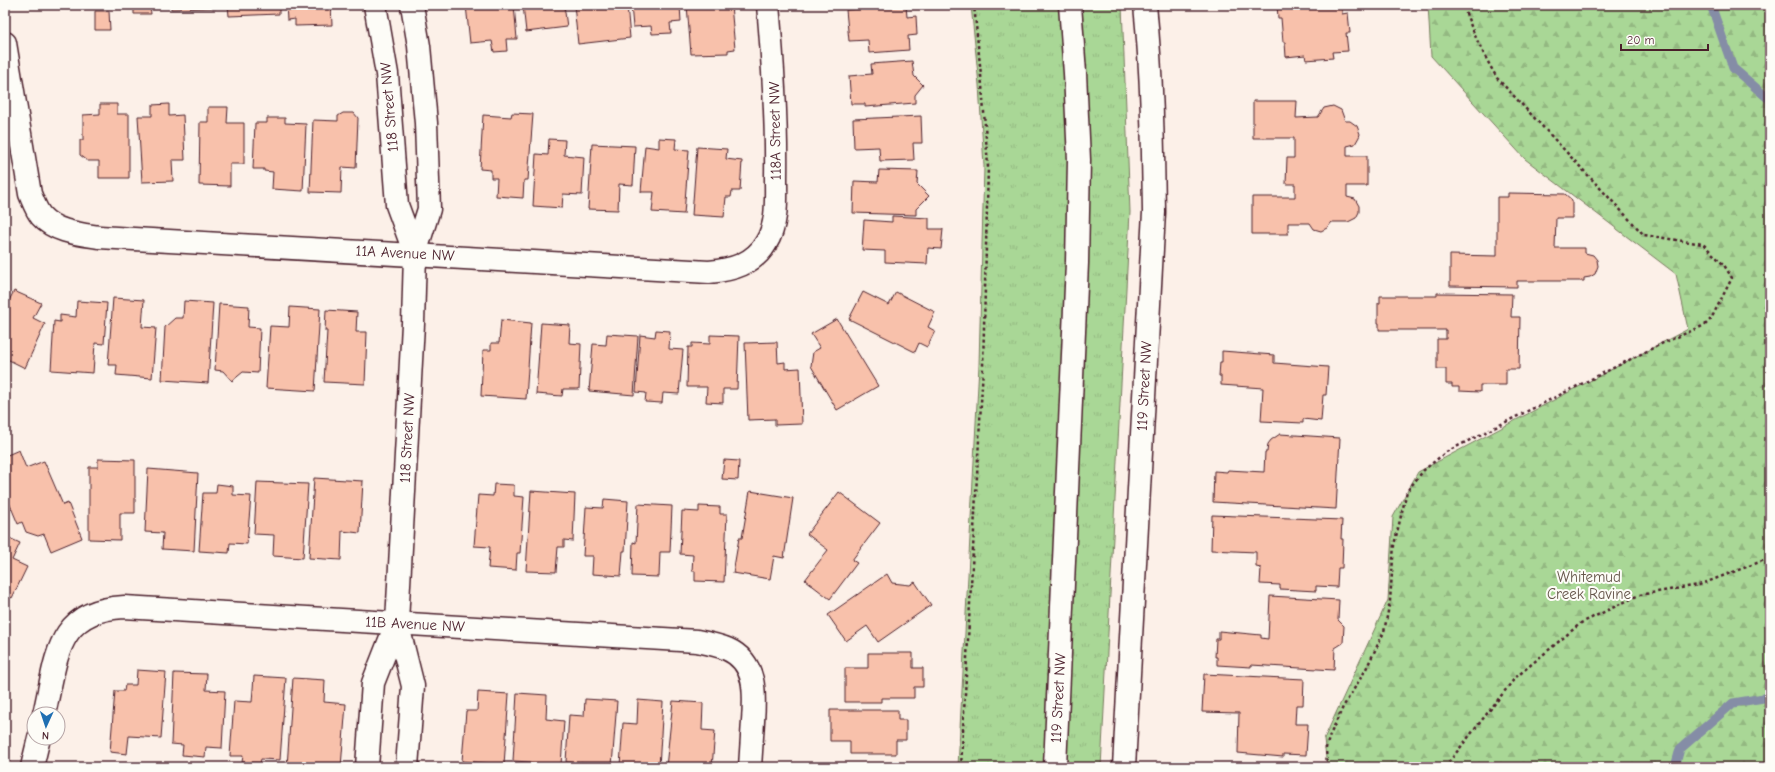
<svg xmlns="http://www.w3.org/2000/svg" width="1775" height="772" viewBox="0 0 1775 772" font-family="'Comic Neue',sans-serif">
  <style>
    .grass { fill: url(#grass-tufts); stroke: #7a7b60 }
    .forest { fill: url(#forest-firs); stroke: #7a7b60 }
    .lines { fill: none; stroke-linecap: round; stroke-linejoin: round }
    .stream { stroke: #858da6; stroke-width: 9 }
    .building { fill: #f8c1ab; stroke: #4a1f2b }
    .minor-casing { stroke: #4a1f2b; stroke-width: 25 }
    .path { stroke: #4a1f2b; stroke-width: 2.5; stroke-dasharray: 3 3; stroke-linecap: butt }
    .minor { stroke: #fdfcf7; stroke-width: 22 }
    .labels { text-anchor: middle; stroke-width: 4; stroke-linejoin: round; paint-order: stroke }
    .street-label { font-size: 15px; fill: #4a1f2b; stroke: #fdfcf7 }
    .park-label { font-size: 15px; fill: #66564b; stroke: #fdfcf7 }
  </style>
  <defs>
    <pattern id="grass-tufts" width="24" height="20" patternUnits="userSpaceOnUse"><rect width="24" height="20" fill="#a9d796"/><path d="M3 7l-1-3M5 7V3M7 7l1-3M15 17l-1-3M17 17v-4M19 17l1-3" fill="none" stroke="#93b881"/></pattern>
    <pattern id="forest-firs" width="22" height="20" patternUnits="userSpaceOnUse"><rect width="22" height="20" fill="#a9d796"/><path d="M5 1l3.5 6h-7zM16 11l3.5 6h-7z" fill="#93b881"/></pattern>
  </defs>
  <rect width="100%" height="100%" fill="#fcf0e8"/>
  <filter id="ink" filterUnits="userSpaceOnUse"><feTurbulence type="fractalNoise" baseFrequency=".025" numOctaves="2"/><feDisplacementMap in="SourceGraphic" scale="8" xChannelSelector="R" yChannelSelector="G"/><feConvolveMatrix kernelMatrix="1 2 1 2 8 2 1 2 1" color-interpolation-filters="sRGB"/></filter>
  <g filter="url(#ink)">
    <polygon class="grass" points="971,5 1122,5 1130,212 1101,767 958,767 979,365 984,166 979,85"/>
    <polygon class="forest" points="1428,5 1770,5 1770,767 1327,767 1324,739 1388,600 1393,517 1418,472 1688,329 1676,274 1525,159 1431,56"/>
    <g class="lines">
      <g class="stream">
        <polyline points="1711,5 1733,68 1770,100"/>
        <polyline points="1675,767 1680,749 1733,703 1770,697"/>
      </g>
    </g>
    <g class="building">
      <polygon points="121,5 165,5 165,7 150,7 151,14 134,14 134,8 121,8"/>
      <polygon points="171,5 216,5 216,8 171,9"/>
      <polygon points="228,5 279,5 279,14 229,16"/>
      <polygon points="286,5 331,5 332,25 295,26 295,19 287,20"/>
      <polygon points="466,5 514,5 517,39 506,39 507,51 494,52 492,41 470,43"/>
      <polygon points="523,5 564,5 567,27 526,32"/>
      <polygon points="574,5 627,5 630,38 578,44"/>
      <polygon points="631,5 680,5 681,22 670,23 671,33 652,34 651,26 633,27"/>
      <polygon points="687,5 731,5 735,49 728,50 728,53 691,54"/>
      <polygon points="1277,5 1342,5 1342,14 1348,13 1350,33 1346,33 1348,51 1332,52 1333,58 1306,60 1305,55 1286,57 1285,42 1283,42 1281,18 1278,18"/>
      <polygon points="906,6 907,17 916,16 917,35 908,36 909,50 869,53 868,40 849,41 846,10"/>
      <polygon points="95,11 109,11 110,30 95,30"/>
      <polygon points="912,61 914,76 923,85 915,95 915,103 865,107 865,104 851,104 849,76 872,74 871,64"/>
      <polygon points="1253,101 1297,101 1296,118 1318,117 1324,108 1333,106 1341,110 1345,121 1350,121 1357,126 1360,134 1359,137 1355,144 1347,146 1347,156 1367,156 1367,186 1347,186 1347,197 1355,199 1359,206 1359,212 1356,218 1348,222 1332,222 1327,228 1321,231 1314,229 1310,223 1288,223 1288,234 1252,234 1252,197 1295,197 1295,184 1286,184 1287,158 1294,158 1294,138 1253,138"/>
      <polygon points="100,104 117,104 117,114 129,114 129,178 99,178 99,161 88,161 80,155 80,140 83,140 83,115 100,114"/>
      <polygon points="169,104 169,116 183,115 185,160 172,160 173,181 142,182 138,116 152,116 152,105"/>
      <polygon points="208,107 228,107 227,123 244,123 244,164 230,164 230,186 199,185 200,122 208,122"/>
      <polygon points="343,113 354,113 358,118 356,168 342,167 341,193 310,192 313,120 338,121 338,116"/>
      <polygon points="512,113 533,114 528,180 524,180 523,198 496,196 497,178 491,178 491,170 480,169 483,115 511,117"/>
      <polygon points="921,116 922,143 913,143 914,160 880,161 879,147 854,148 853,119"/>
      <polygon points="267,118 285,118 285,123 306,124 303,191 272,189 273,172 264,171 264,169 253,169 255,123 267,123"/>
      <polygon points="659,138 676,139 675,149 689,150 684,214 652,212 654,192 641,192 645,146 659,148"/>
      <polygon points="549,139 565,140 564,155 584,157 582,195 563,194 562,208 533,206 536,154 548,155"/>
      <polygon points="592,144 635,146 633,185 619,184 618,210 588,209"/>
      <polygon points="697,147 727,149 726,159 742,161 740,191 732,191 731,197 726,197 724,217 692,215"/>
      <polygon points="879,170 918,171 917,184 929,196 916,209 916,215 853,213 854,181 878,182"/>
      <polygon points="1508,193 1565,194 1572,200 1572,218 1556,218 1555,248 1585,248 1585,253 1593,255 1597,260 1598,266 1595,274 1590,277 1584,278 1584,281 1517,281 1517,287 1450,286 1450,255 1497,256 1497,197 1508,197"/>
      <polygon points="892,216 929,218 929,229 943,229 941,249 928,248 927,264 885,262 885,251 862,250 864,220 892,222"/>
      <polygon points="14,291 41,303 33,318 45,324 25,368 5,358 5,308"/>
      <polygon points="863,292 889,305 896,292 935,312 928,327 935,331 927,347 919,343 915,352 849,319"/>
      <polygon points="1437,293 1512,294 1511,317 1520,317 1519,369 1506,369 1506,385 1480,385 1480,392 1459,391 1459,387 1452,387 1452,384 1446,384 1446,369 1437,369 1437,339 1446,339 1446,330 1379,330 1379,323 1378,323 1378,303 1380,303 1380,296 1437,296"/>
      <polygon points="113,298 144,300 142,327 156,328 152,378 116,375 117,365 108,365"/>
      <polygon points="77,301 107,303 104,344 95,343 93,373 51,370 54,321 60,322 60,315 76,317"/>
      <polygon points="184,301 213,303 208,383 162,380 165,327 175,318 183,318"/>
      <polygon points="219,304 249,306 248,327 260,328 258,373 243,372 232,381 223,371 215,370"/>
      <polygon points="290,307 320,309 315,391 266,388 270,326 289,327"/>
      <polygon points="326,310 357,312 356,332 367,332 365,384 324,382 327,331 325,331"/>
      <polygon points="837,319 878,386 837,410 811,366 813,352 820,348 811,334"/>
      <polygon points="501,320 531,323 526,399 481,396 483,350 491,350 491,343 499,343"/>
      <polygon points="541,323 570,325 569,343 581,344 579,389 563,389 562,396 536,394"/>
      <polygon points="656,330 670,331 669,349 683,350 679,394 663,393 662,403 645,402 646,393 636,392 640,335 655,337"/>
      <polygon points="607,334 638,336 634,395 589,391 593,344 606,345"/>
      <polygon points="710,335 739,336 737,389 723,389 723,403 706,402 707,387 687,387 688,347 692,347 692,343 710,344"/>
      <polygon points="777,342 778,363 785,362 785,369 800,368 802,424 775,425 775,419 748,420 745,343"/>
      <polygon points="1222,351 1274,355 1274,363 1328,367 1326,395 1323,395 1321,421 1303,419 1303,423 1261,421 1263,388 1221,385 1221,376 1219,376 1220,362 1222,362"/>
      <polygon points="1280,434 1340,438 1336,509 1213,502 1214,471 1227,472 1228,470 1264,472 1265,452 1267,452 1268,444 1271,440"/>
      <polygon points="19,450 26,468 44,461 63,505 68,503 82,538 51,551 44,534 38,536 26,532 22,522 18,524 5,493 5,456"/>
      <polygon points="98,459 135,460 135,513 120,513 120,540 89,539 89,467 98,467"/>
      <polygon points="724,460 739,461 738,480 722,479"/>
      <polygon points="148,469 198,473 194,551 162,549 163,533 145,532"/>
      <polygon points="314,478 363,481 360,533 342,531 341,560 309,558"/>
      <polygon points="257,482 308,484 303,558 273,556 274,535 254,534"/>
      <polygon points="217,484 233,486 233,495 251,496 247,544 230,543 229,553 199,551 203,493 216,493"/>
      <polygon points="494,484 514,485 514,496 524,497 520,553 517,553 516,570 488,568 490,547 474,546 478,495 493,496"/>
      <polygon points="531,491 575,494 573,541 564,540 564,547 558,547 556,572 526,571"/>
      <polygon points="750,491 793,498 784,558 774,556 770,579 733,573 739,538 742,538"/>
      <polygon points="839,492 880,523 852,560 857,563 830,599 805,580 828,550 807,534"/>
      <polygon points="604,499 628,501 625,551 623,551 621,576 592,574 593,556 583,556 586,507 603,508"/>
      <polygon points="638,504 672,506 670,552 660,552 659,577 632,576 633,542 636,543"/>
      <polygon points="699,506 720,507 720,514 727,514 724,582 695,581 695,571 692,571 693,555 680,554 682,511 699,512"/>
      <polygon points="1212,515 1342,520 1341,539 1343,539 1342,568 1338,568 1337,587 1316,586 1316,591 1280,589 1280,585 1260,584 1261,568 1256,567 1256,552 1211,550"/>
      <polygon points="5,536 20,543 12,560 27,567 12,598 5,594"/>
      <polygon points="887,574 892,583 910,585 915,582 931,605 878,642 867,626 846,641 828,615"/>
      <polygon points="1270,596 1339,600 1338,620 1344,626 1343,643 1335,648 1334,670 1251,665 1251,667 1217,665 1217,657 1215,657 1216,639 1219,639 1219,631 1261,635 1261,638 1268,639"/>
      <polygon points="868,653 913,653 913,668 923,668 923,687 914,687 914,698 881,698 881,702 845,702 845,668 868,668"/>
      <polygon points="137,670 166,672 161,738 129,736 127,754 110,752 115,691 124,691 125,685 136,685"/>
      <polygon points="174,673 207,674 206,690 225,691 222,748 206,747 205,757 182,755 183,745 171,744"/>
      <polygon points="1204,674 1304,679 1303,705 1296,705 1295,724 1308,724 1306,755 1283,754 1283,757 1238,753 1239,713 1202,712"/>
      <polygon points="254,676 286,678 280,760 261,759 260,763 242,762 243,756 230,756 234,701 252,702"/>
      <polygon points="293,678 325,680 324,702 346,704 341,767 287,767"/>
      <polygon points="478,692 509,694 504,765 462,761 466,711 477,711"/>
      <polygon points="517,693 547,695 546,719 564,721 561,765 558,764 555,767 534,767 530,762 513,761"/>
      <polygon points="585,699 617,701 612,766 602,765 602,767 582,767 582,763 566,762 569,715 584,716"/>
      <polygon points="638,700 663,702 659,767 620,766 623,723 637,724"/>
      <polygon points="673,701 703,703 702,730 715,731 712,767 666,767"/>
      <polygon points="830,710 898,710 898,720 906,720 906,740 896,740 896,754 850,754 850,741 830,741"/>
      <polygon points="1238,763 1302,767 1237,767"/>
    </g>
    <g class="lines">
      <defs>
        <g id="minor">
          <polyline points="375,5 387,74 397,205 415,254"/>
          <path d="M5,43L30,194C33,201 36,210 41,216C55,232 79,234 99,237L709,272C732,270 754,264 766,243C778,224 776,199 776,178C777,120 773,62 768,5"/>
          <path d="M44,714C57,660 55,610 124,607L697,641C707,643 718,645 727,649C757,662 755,694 753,721C752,736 751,752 750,767"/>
          <polyline points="32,767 39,738"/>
          <polyline points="367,767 373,683 397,622"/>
          <polyline points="407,767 413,686 397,622 413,324 415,254 429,209 426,123 419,46 412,5"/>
          <polyline points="1055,767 1077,263 1079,160 1075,73 1070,5"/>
          <path d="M1124,767L1154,212C1153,143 1152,74 1145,5"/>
        </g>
      </defs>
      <use href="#minor" class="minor-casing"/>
      <g class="path">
        <polyline points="961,767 983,367 988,166 982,85 974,5"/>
        <path d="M1327,767L1326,748L1330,735L1343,707L1365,671L1384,632L1390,601L1394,545L1407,491L1424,470L1446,452L1661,344L1705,325L1711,319L1732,278L1724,265L1703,244L1644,235L1497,78C1483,54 1472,31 1463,5"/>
        <polyline points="1445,767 1515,678 1581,623 1639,595 1699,585 1770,558"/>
      </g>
      <use href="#minor" class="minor"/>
    </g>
  </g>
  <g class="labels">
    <g class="street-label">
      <text transform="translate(389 107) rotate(-95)" y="5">118 Street NW</text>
      <text transform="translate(775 131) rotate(-91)" y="5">118A Street NW</text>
      <text transform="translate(405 253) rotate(3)" y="5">11A Avenue NW</text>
      <text transform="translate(1144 386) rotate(-87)" y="5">119 Street NW</text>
      <text transform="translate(407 438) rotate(-87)" y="5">118 Street NW</text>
      <text transform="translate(415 624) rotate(3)" y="5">11B Avenue NW</text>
      <text transform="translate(1058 698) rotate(-87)" y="5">119 Street NW</text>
    </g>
    <g class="park-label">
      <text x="1589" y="582">Whitemud<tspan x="1589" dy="17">Creek Ravine</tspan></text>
    </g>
  </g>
  <rect width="1775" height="772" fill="none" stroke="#fdfcf7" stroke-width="20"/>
  <rect x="10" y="10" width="1755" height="752" fill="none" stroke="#4a1f2b" stroke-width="1.5" filter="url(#ink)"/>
  <g transform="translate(46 726) rotate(183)"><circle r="19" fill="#fdfcf7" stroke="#b5a4a5"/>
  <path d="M0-3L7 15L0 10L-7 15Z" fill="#1f6fb2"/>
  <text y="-6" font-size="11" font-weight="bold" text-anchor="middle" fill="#4a1f2b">N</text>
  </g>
  <path d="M1621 44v6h87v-6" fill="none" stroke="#4a1f2b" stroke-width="2"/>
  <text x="1627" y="44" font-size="12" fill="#4a1f2b" stroke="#fdfcf7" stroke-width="3" paint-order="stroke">20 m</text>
</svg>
